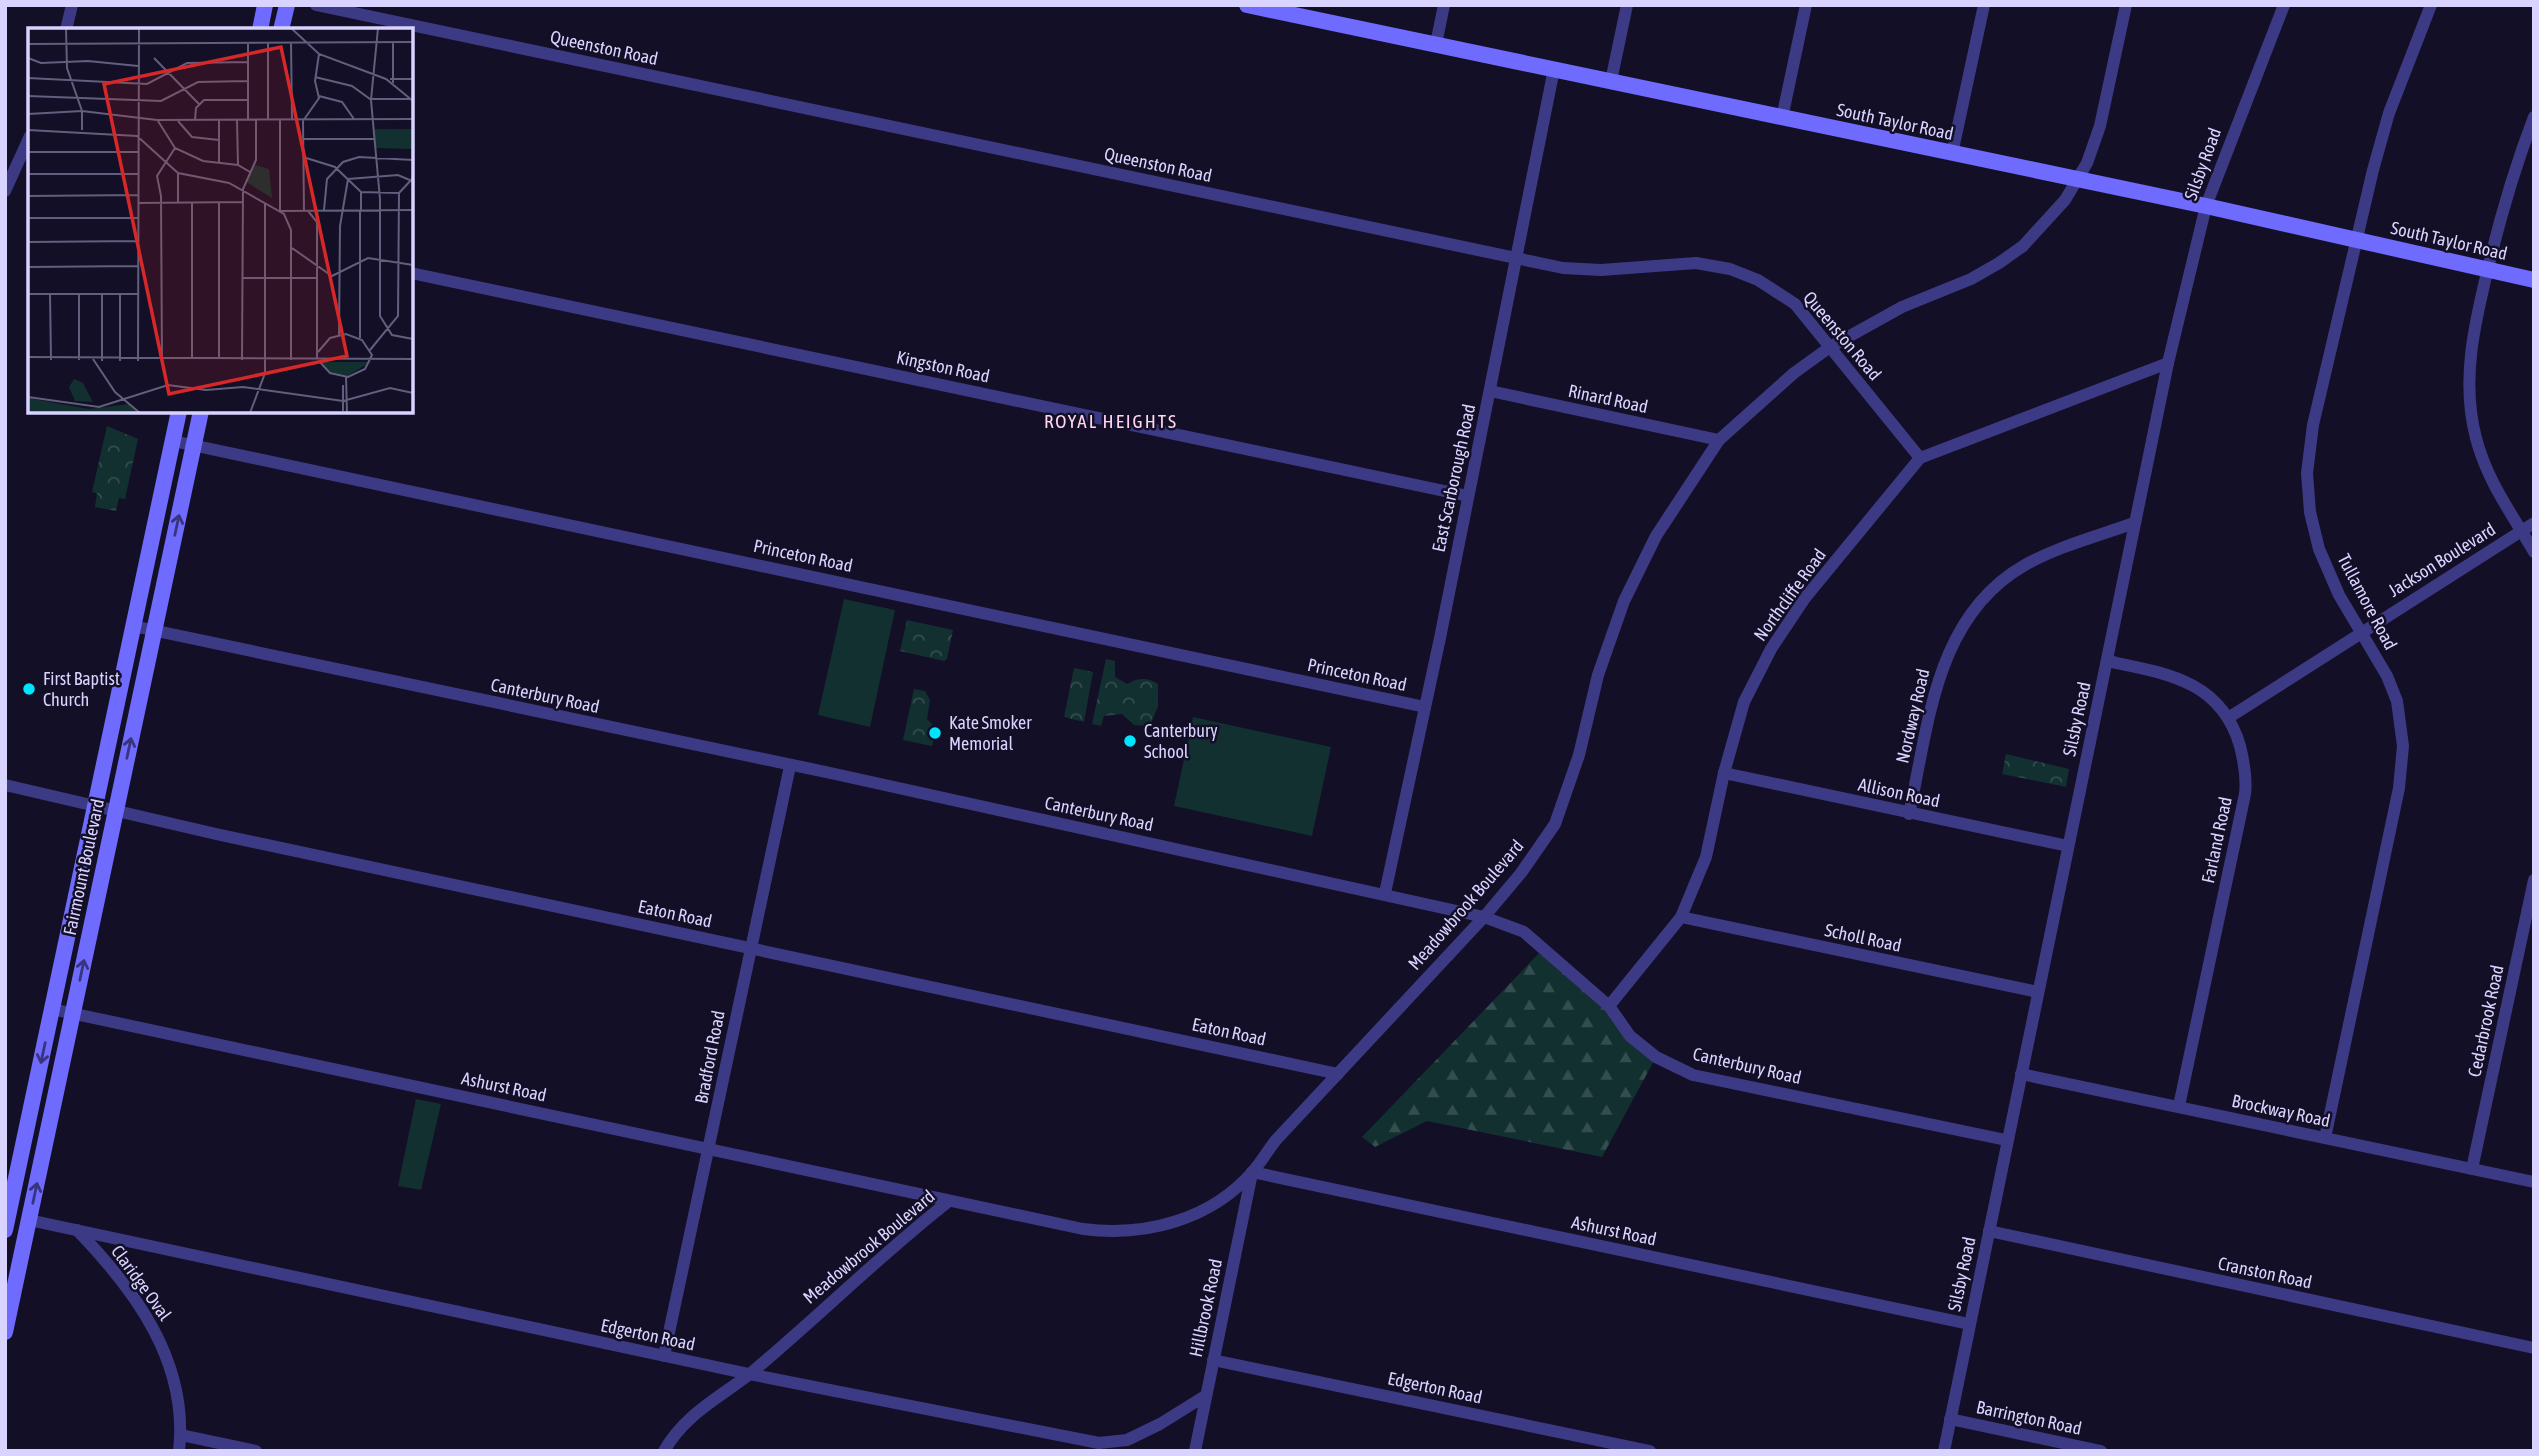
<svg xmlns="http://www.w3.org/2000/svg" width="2539" height="1456" viewBox="0 0 2539 1456" font-family="'Asap Condensed',sans-serif">
  <style>
    .forest { fill: url(#forest-firs) }
    .park { fill: url(#park-crowns) }
    .garden { fill: #12302f }
    .lines { fill: none; stroke-linecap: round; stroke-linejoin: round }
    .minor { stroke: #3d3a85; stroke-width: 12 }
    .secondary { stroke: #6f6bff; stroke-width: 16 }
    .oneway { stroke: #38347d }
    .poi-dot { fill: #00e5ff; stroke: #130f26; stroke-width: 2.5 }
    .labels { text-anchor: middle; stroke-width: 5; stroke-linejoin: round; paint-order: stroke }
    .street-label { font-size: 18px; fill: #d9d4ff; stroke: #130f26 }
    .poi-label { font-size: 18px; fill: #d9d4ff; stroke: #130f26; text-anchor: start }
    .neighbourhood-label { font-size: 19px; letter-spacing: 2px; fill: #ffd6f0; stroke: #130f26 }
    .inset-road { fill: none; stroke: #625e7d; stroke-width: 2 }
    .view { fill: #d62828; fill-opacity: 0.15; stroke: #d62828; stroke-width: 3.5 }
    .inset-edge { fill: none; stroke: #d9d4ff; stroke-width: 3.5 }
  </style>
  <defs>
    <pattern id="forest-firs" width="22" height="20" patternUnits="userSpaceOnUse" patternTransform="scale(1.75)"><rect width="22" height="20" fill="#12302f"/><path d="M5 1l3.5 6h-7zM16 11l3.5 6h-7z" fill="#344d4e"/></pattern>
    <pattern id="park-crowns" width="20" height="18" patternUnits="userSpaceOnUse" patternTransform="scale(1.75)"><rect width="20" height="18" fill="#12302f"/><path d="M2 6a3 3 0 1 1 6 0M12 15a3 3 0 1 1 6 0" fill="none" stroke="#344d4e"/></pattern>
  </defs>
  <rect width="100%" height="100%" fill="#130f26"/>
  <polygon class="forest" points="1543,949 1656,1057 1602,1157 1427,1121 1375,1147 1362,1137"/>
  <g class="park">
    <polygon points="107,426 138,439 125,499 119,498 116,511 95,507 97,493 92,492"/>
    <polygon points="907,620 953,630 947,659 944,661 900,651"/>
    <path d="M1106,659L1115,661V677L1127,684C1138,678 1147,677 1158,684V706L1150,726L1134,725L1122,714L1104,716L1101,726L1092,724Z"/>
    <polygon points="1074,668 1093,672 1084,722 1064,717"/>
    <polygon points="914,689 925,691 930,700 927,719 936,728 932,746 903,740"/>
    <polygon points="2006,754 2069,769 2066,787 2002,774"/>
  </g>
  <g class="garden">
    <polygon points="844,599 895,610 870,727 818,715"/>
    <polygon points="1193,717 1331,747 1312,836 1174,806"/>
    <polygon points="416,1099 441,1104 421,1190 398,1186"/>
  </g>
  <g class="lines">
    <g class="minor">
      <polyline points="316,5 1563,268 1601,270 1696,263 1730,269 1758,280 1795,304 1920,458"/>
      <polyline points="66,30 72,5"/>
      <polyline points="1436,44 1444,5"/>
      <polyline points="1611,81 1627,5"/>
      <path d="M2534,117C2516,164 2502,211 2490,260C2476,318 2460,378 2476,438C2487,481 2512,514 2534,552"/>
      <polyline points="1782,118 1806,5"/>
      <polyline points="1952,154 1984,5"/>
      <polyline points="5,191 30,136"/>
      <polyline points="411,273 1468,496"/>
      <polyline points="1490,391 1719,440"/>
      <polyline points="173,441 1425,707"/>
      <polyline points="133,626 835,774 1484,917 1524,932 1609,1006 1630,1036 1656,1057 1693,1075 2006,1140"/>
      <path d="M2107,661C2165,673 2221,680 2240,746C2244,762 2247,778 2245,794L2179,1106"/>
      <polyline points="2228,718 2534,523"/>
      <polyline points="1724,773 2068,846"/>
      <polyline points="5,785 216,834 1338,1074"/>
      <path d="M1909,814C1929,724 1935,616 2025,565C2059,546 2098,536 2134,523"/>
      <polyline points="1385,893 1440,638 1554,69"/>
      <polyline points="1681,917 2038,992"/>
      <polyline points="1609,1006 1681,917 1706,857 1724,773 1744,702 1771,649 1805,598 1920,458 2168,363"/>
      <path d="M52,1009L1083,1229C1145,1237 1212,1220 1254,1170C1262,1161 1268,1150 1276,1140L1484,917L1521,873L1555,824L1579,755L1598,675L1624,601L1656,536L1719,440L1794,373L1830,347L1902,307L1971,279L1999,263L2023,246L2065,200L2087,163L2100,126L2126,5"/>
      <polyline points="2021,1074 2534,1182"/>
      <polyline points="2325,1138 2399,788 2403,746 2397,701 2387,676 2339,595 2319,549 2310,512 2307,473 2313,425 2373,170 2389,113 2431,5"/>
      <polyline points="2472,1169 2534,880"/>
      <polyline points="1252,1172 1969,1324"/>
      <polyline points="29,1220 749,1374 1099,1443 1127,1440 1160,1424 1205,1396"/>
      <path d="M77,1230C135,1290 189,1362 179,1451"/>
      <polyline points="1989,1231 2534,1348"/>
      <polyline points="664,1356 790,766"/>
      <polyline points="1213,1360 1650,1451"/>
      <polyline points="1950,1419 2101,1451"/>
      <polyline points="181,1435 256,1451"/>
      <path d="M664,1451C685,1414 719,1398 751,1373C818,1317 880,1255 949,1201"/>
      <polyline points="1195,1451 1252,1173"/>
      <polyline points="1944,1451 2168,363 2206,206 2284,5"/>
    </g>
    <g class="secondary">
      <polyline points="1247,5 2206,206 2534,280"/>
      <polyline points="260,30 265,5"/>
      <polyline points="281,30 287,5"/>
      <polyline points="5,1230 179,411"/>
      <polyline points="5,1332 201,411"/>
    </g>
  </g>
  <defs><path id="oneway-shaft" d="M-6 0H5M1.5-3L5.5 0L1.5 3" fill="none" stroke-width="1.6" stroke-linecap="round" stroke-linejoin="round" transform="scale(1.75)"/></defs>
  <g class="oneway">
    <use href="#oneway-shaft" transform="translate(177 525) rotate(-78)"/>
    <use href="#oneway-shaft" transform="translate(129 748) rotate(-78)"/>
    <use href="#oneway-shaft" transform="translate(82 970) rotate(-78)"/>
    <use href="#oneway-shaft" transform="translate(43 1053) rotate(102)"/>
    <use href="#oneway-shaft" transform="translate(35 1193) rotate(-78)"/>
  </g>
  <g class="poi-dot">
    <circle cx="29" cy="689" r="7"/>
    <circle cx="935" cy="733" r="7"/>
    <circle cx="1130" cy="741" r="7"/>
  </g>
  <g class="labels">
    <g class="street-label">
      <text transform="translate(604 48) rotate(12)" y="6">Queenston Road</text>
      <text transform="translate(1895 122) rotate(12)" y="6">South Taylor Road</text>
      <text transform="translate(2203 164) rotate(-70)" y="6">Silsby Road</text>
      <text transform="translate(1158 165) rotate(12)" y="6">Queenston Road</text>
      <text transform="translate(2449 241) rotate(13)" y="6">South Taylor Road</text>
      <text transform="translate(1842 336) rotate(50)" y="6">Queenston Road</text>
      <text transform="translate(943 367) rotate(12)" y="6">Kingston Road</text>
      <text transform="translate(1608 399) rotate(12)" y="6">Rinard Road</text>
      <text transform="translate(1454 478) rotate(-78)" y="6">East Scarborough Road</text>
      <text transform="translate(803 556) rotate(12)" y="6">Princeton Road</text>
      <text transform="translate(2442 560) rotate(-32)" y="6">Jackson Boulevard</text>
      <text transform="translate(1790 595) rotate(-54)" y="6">Northcliffe Road</text>
      <text transform="translate(2367 602) rotate(62)" y="6">Tullamore Road</text>
      <text transform="translate(1357 675) rotate(12)" y="6">Princeton Road</text>
      <text transform="translate(545 696) rotate(12)" y="6">Canterbury Road</text>
      <text transform="translate(1913 716) rotate(-77)" y="6">Nordway Road</text>
      <text transform="translate(2077 719) rotate(-78)" y="6">Silsby Road</text>
      <text transform="translate(1899 793) rotate(12)" y="6">Allison Road</text>
      <text transform="translate(1099 814) rotate(12)" y="6">Canterbury Road</text>
      <text transform="translate(2217 840) rotate(-78)" y="6">Farland Road</text>
      <text transform="translate(84 867) rotate(-78)" y="6">Fairmount Boulevard</text>
      <text transform="translate(1466 905) rotate(-49)" y="6">Meadowbrook Boulevard</text>
      <text transform="translate(675 914) rotate(12)" y="6">Eaton Road</text>
      <text transform="translate(1863 938) rotate(12)" y="6">Scholl Road</text>
      <text transform="translate(2486 1021) rotate(-78)" y="6">Cedarbrook Road</text>
      <text transform="translate(1229 1032) rotate(12)" y="6">Eaton Road</text>
      <text transform="translate(710 1057) rotate(-79)" y="6">Bradford Road</text>
      <text transform="translate(1747 1066) rotate(13)" y="6">Canterbury Road</text>
      <text transform="translate(504 1087) rotate(12)" y="6">Ashurst Road</text>
      <text transform="translate(2281 1111) rotate(12)" y="6">Brockway Road</text>
      <text transform="translate(1614 1231) rotate(12)" y="6">Ashurst Road</text>
      <text transform="translate(869 1247) rotate(-40)" y="6">Meadowbrook Boulevard</text>
      <text transform="translate(2265 1273) rotate(12)" y="6">Cranston Road</text>
      <text transform="translate(1962 1274) rotate(-78)" y="6">Silsby Road</text>
      <text transform="translate(141 1283) rotate(54)" y="6">Claridge Oval</text>
      <text transform="translate(1206 1308) rotate(-78)" y="6">Hillbrook Road</text>
      <text transform="translate(648 1335) rotate(12)" y="6">Edgerton Road</text>
      <text transform="translate(1435 1388) rotate(12)" y="6">Edgerton Road</text>
      <text transform="translate(2029 1418) rotate(12)" y="6">Barrington Road</text>
    </g>
    <g class="poi-label">
      <text x="43" y="685">First Baptist<tspan x="43" dy="21">Church</tspan></text>
      <text x="949" y="729">Kate Smoker<tspan x="949" dy="21">Memorial</tspan></text>
      <text x="1144" y="737">Canterbury<tspan x="1144" dy="21">School</tspan></text>
    </g>
    <g class="neighbourhood-label">
      <text x="1111" y="428">ROYAL HEIGHTS</text>
    </g>
  </g>
  <g transform="translate(28 28)">
    <rect width="385" height="385" fill="#130f26"/>
    <path d="M227,137L241,141L244,170L217,153Z" fill="#12302f"/>
    <path d="M347,101H385V121L347,120ZM294,334H343L319,348L302,344ZM0,370L61,381L101,376L111,385H0Z" fill="#12302f"/>
    <path d="M46,351L55,355L65,374L47,373L41,359Z" fill="#12302f"/>
    <path class="inset-road" d="M38,0L39,40L54,83V102M263,0L291,26L358,51L385,73M350,0L343,72L352,171V288L364,307L385,311M263,14L264,91M220,15V92M365,15V55M0,16L385,14M0,30L13,35L60,33L110,38M126,30L171,76M287,49L324,58L342,71H382M0,50L119,56L159,35L220,34M362,51H385M0,68L133,73L170,54L220,53M291,68L314,74L326,91M0,86L54,83L129,92L385,91M167,92L168,80L176,72H220M191,92V136M209,92L210,137M240,92V15M252,92V183M130,93L147,120L175,133L210,137L222,144M150,93L164,109L191,112M0,102L109,108L150,145L201,155L256,186L263,202V332M275,111H347M0,124H110M275,129L307,139L333,164V182M0,146H110M320,151L370,147L384,153M333,164L371,165M0,168L110,167M150,174V145M164,174V331M110,175L214,174M296,182L299,151L315,134L331,129L385,132M332,182V310M253,183L385,182M276,183L275,93L291,70L287,53L291,26M280,183L289,194V331M0,190H110M0,214L110,213M264,220L304,248L340,230L385,237M0,239L110,238M214,250H289M0,266H110M22,266L23,332M51,266V332M74,266V333M92,266V333M311,307L312,198L320,151M342,322L370,288L371,165L385,150M290,324L302,310L318,306L334,312L344,327L337,341L320,349L302,345L291,333M0,329L385,331M191,330V174M65,331L87,364L112,385M214,332L215,161L228,132V92M110,333L111,0M134,333L133,168L129,148L147,120M318,349L319,385M315,357V383M0,369L71,379L140,357L178,362L215,359L315,373L362,360L385,365M222,385L237,345V176"/>
    <path class="view" d="M253,19L319,328L141,366L76,56Z"/>
    <rect width="385" height="385" class="inset-edge"/>
  </g>
  <rect width="2539" height="1456" fill="none" stroke="#d9d4ff" stroke-width="14"/>
</svg>
